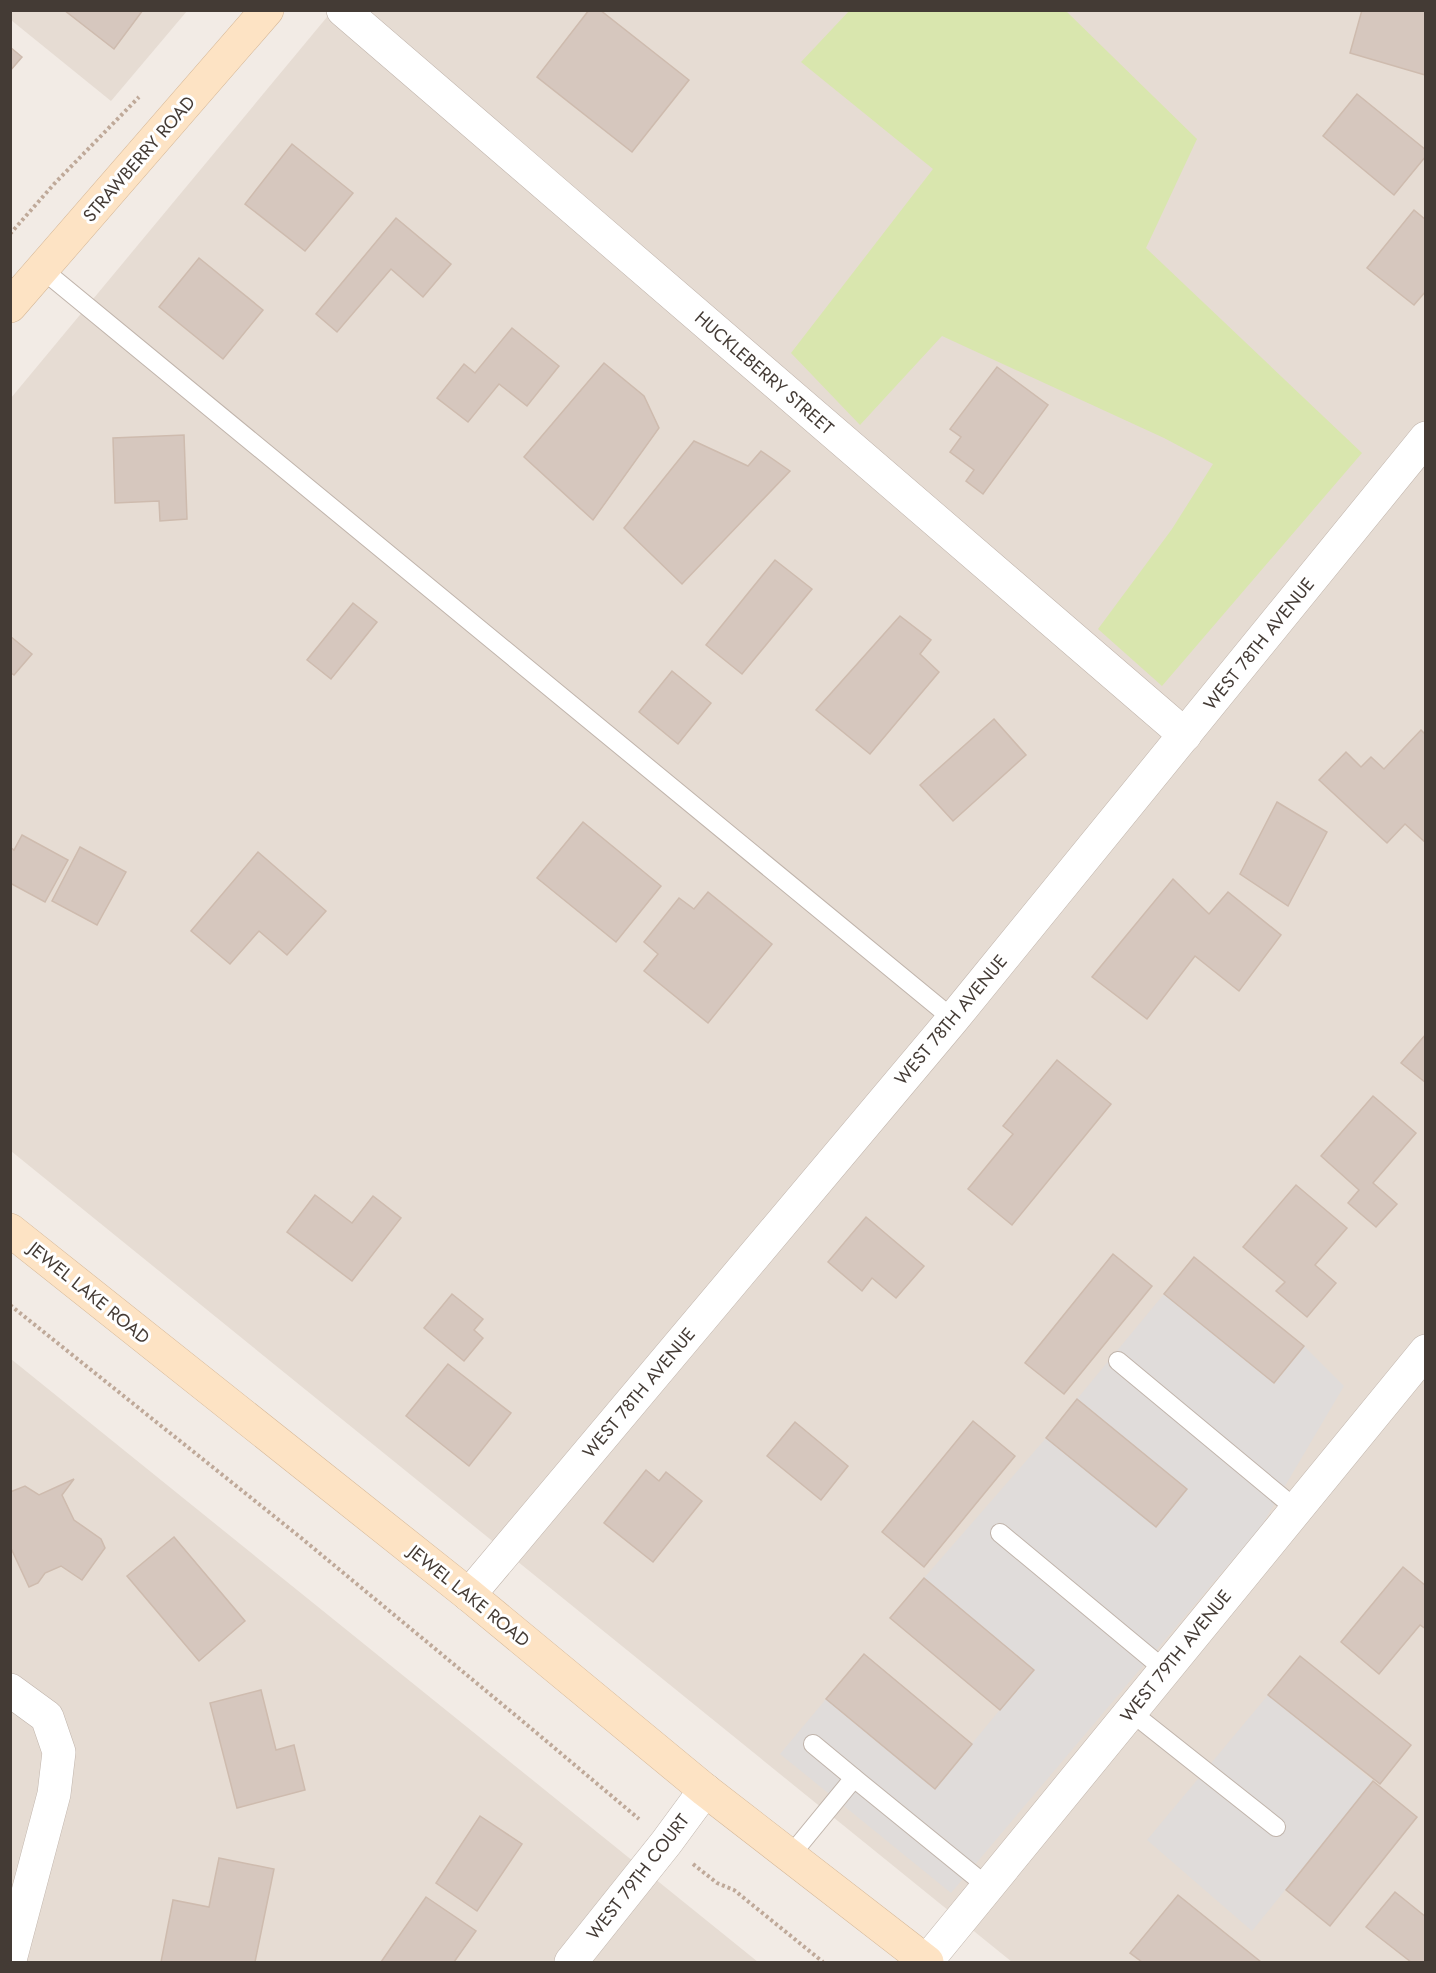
<svg xmlns="http://www.w3.org/2000/svg" width="1436" height="1973" viewBox="0 0 1436 1973" font-family="Jost,sans-serif">
  <style>
    .residential { fill: #e6dcd3 }
    .green { fill: #d9e6ae }
    .parking { fill: #e0dcda }
    .building { fill: #d6c7be; stroke: #cebbae; stroke-width: 1.5 }
    .lines { fill: none; stroke-linecap: round; stroke-linejoin: round }
    .lane-casing { stroke: #c0b4ab; stroke-width: 20 }
    .street-casing { stroke: #c0b4ab; stroke-width: 34 }
    .secondary-casing { stroke: #d5b797; stroke-width: 34 }
    .path { stroke: #bfa999; stroke-width: 4; stroke-dasharray: 3 3; stroke-linecap: butt }
    .lane { stroke: #fff; stroke-width: 18 }
    .street { stroke: #fff; stroke-width: 33 }
    .secondary { stroke: #fde3c4; stroke-width: 33 }
    .labels { text-anchor: middle; stroke-width: 6; stroke-linejoin: round; paint-order: stroke }
    .street-label { font-size: 18px; fill: #443b35; stroke: #fff }
  </style>
  <rect width="100%" height="100%" fill="#f2ebe5"/>
  <g class="residential">
    <polygon points="10,11 187,11 111,101 11,20"/>
    <polygon points="332,11 1425,11 1425,1962 1012,1962 11,1151 11,398"/>
    <polygon points="11,1359 758,1962 11,1962"/>
  </g>
  <polygon class="green" points="850,10 1066,11 1197,139 1146,248 1362,453 1162,686 1098,629 1172,529 1213,464 1164,438 942,336 860,425 791,353 933,169 801,62"/>
  <g class="parking">
    <polygon points="1164,1294 1274,1383 1304,1346 1344,1386 1262,1525 951,1893 780,1754 826,1699 935,1788 1033,1670 924,1578 1046,1438 1157,1527 1187,1489 1077,1399"/>
    <polygon points="1268,1695 1373,1781 1252,1931 1147,1840"/>
  </g>
  <g class="building">
    <polygon points="64,10 143,10 114,49"/>
    <polygon points="589,10 600,10 689,80 632,152 537,77"/>
    <polygon points="1362,10 1426,10 1425,75 1350,53"/>
    <polygon points="10,47 22,57 10,71"/>
    <polygon points="1357,94 1426,150 1426,156 1394,195 1323,136"/>
    <polygon points="292,144 353,193 305,251 245,204"/>
    <polygon points="1414,210 1426,220 1426,291 1414,305 1367,268"/>
    <polygon points="396,218 451,264 423,297 391,269 337,332 316,314"/>
    <polygon points="199,258 263,310 223,359 159,307"/>
    <polygon points="512,328 559,366 527,406 499,384 468,422 437,398 464,364 475,373"/>
    <polygon points="604,363 644,396 659,428 593,520 524,457"/>
    <polygon points="997,367 1048,405 983,494 966,481 974,470 950,452 961,437 950,429"/>
    <polygon points="184,435 187,519 160,521 159,501 115,503 113,438"/>
    <polygon points="694,441 748,466 761,451 790,471 682,584 624,528"/>
    <polygon points="775,560 812,589 742,674 706,645"/>
    <polygon points="353,603 377,622 331,679 307,660"/>
    <polygon points="900,616 931,640 920,654 939,672 870,754 816,710"/>
    <polygon points="10,636 32,654 14,675 10,672"/>
    <polygon points="672,671 711,703 678,744 639,712"/>
    <polygon points="994,719 1026,755 953,821 920,785"/>
    <polygon points="1421,730 1426,735 1426,843 1405,824 1387,843 1319,780 1346,752 1361,767 1371,757 1384,769"/>
    <polygon points="1277,802 1327,832 1288,906 1240,874"/>
    <polygon points="583,822 661,886 616,942 537,878"/>
    <polygon points="22,835 68,860 45,902 10,883 10,847 14,850"/>
    <polygon points="80,847 126,872 97,925 52,901"/>
    <polygon points="258,852 326,911 287,955 259,931 230,964 191,931"/>
    <polygon points="1173,879 1209,914 1228,892 1281,935 1239,991 1195,956 1147,1019 1092,977"/>
    <polygon points="708,892 772,944 708,1023 644,971 658,954 644,942 679,898 694,909"/>
    <polygon points="1426,1034 1426,1083 1401,1063"/>
    <polygon points="1057,1060 1111,1104 1012,1225 968,1189 1013,1134 1003,1126"/>
    <polygon points="1373,1096 1416,1133 1373,1183 1397,1204 1376,1227 1348,1203 1359,1190 1321,1156"/>
    <polygon points="1296,1185 1347,1228 1315,1265 1336,1283 1307,1317 1276,1291 1285,1282 1243,1247"/>
    <polygon points="315,1195 352,1223 373,1196 401,1218 352,1281 287,1232"/>
    <polygon points="866,1217 924,1266 896,1298 872,1278 862,1291 828,1262"/>
    <polygon points="1113,1254 1152,1286 1064,1394 1025,1363"/>
    <polygon points="1194,1257 1304,1346 1274,1383 1164,1294"/>
    <polygon points="452,1294 483,1319 474,1330 483,1338 464,1361 424,1328"/>
    <polygon points="448,1364 511,1413 469,1466 406,1416"/>
    <polygon points="1077,1399 1187,1489 1156,1527 1046,1438"/>
    <polygon points="973,1421 1015,1456 924,1567 882,1532"/>
    <polygon points="795,1422 848,1466 821,1500 767,1456"/>
    <polygon points="646,1470 659,1481 666,1472 702,1501 653,1562 604,1523"/>
    <polygon points="74,1479 62,1495 74,1520 101,1539 105,1548 82,1580 61,1566 45,1573 38,1583 29,1587 10,1546 10,1492 25,1486 39,1495"/>
    <polygon points="174,1537 245,1621 199,1661 127,1576"/>
    <polygon points="1403,1567 1426,1586 1426,1629 1420,1625 1379,1674 1341,1642"/>
    <polygon points="924,1578 1034,1670 1000,1710 890,1618"/>
    <polygon points="864,1654 972,1744 935,1789 826,1699"/>
    <polygon points="1300,1656 1411,1745 1380,1784 1268,1695"/>
    <polygon points="261,1690 276,1750 294,1745 305,1790 237,1808 210,1703"/>
    <polygon points="1373,1781 1417,1817 1330,1926 1286,1890"/>
    <polygon points="480,1816 522,1844 477,1911 436,1883"/>
    <polygon points="219,1858 274,1869 255,1962 161,1962 173,1900 209,1907"/>
    <polygon points="1395,1892 1426,1917 1426,1960 1423,1962 1411,1962 1366,1927"/>
    <polygon points="1178,1895 1261,1962 1142,1962 1130,1953"/>
    <polygon points="426,1897 476,1931 454,1962 381,1962"/>
  </g>
  <g class="lines">
    <defs>
      <g id="lane">
        <polyline points="43,270 953,1019"/>
        <polyline points="1118,1361 1296,1509"/>
        <polyline points="1000,1533 1165,1670"/>
        <polyline points="1131,1712 1276,1827"/>
        <polyline points="813,1744 854,1778"/>
        <polyline points="790,1856 854,1778 988,1887"/>
      </g>
      <g id="street">
        <polyline points="343,10 1185,735"/>
        <polyline points="469,1595 953,1019 1426,438"/>
        <polyline points="10,1690 47,1717 59,1752 54,1794 10,1960"/>
        <polyline points="571,1962 666,1843 705,1790"/>
        <polyline points="926,1962 1426,1351"/>
      </g>
      <g id="secondary">
        <polyline points="10,306 267,10"/>
        <polyline points="10,1230 469,1595 705,1790 927,1962"/>
      </g>
    </defs>
    <use href="#lane" class="lane-casing"/>
    <use href="#street" class="street-casing"/>
    <use href="#secondary" class="secondary-casing"/>
    <g class="path">
      <polyline points="10,234 54,184 139,97"/>
      <polyline points="10,1305 300,1537 520,1719 639,1819"/>
      <polyline points="693,1864 717,1883 734,1890 823,1962"/>
    </g>
    <use href="#lane" class="lane"/>
    <use href="#street" class="street"/>
    <use href="#secondary" class="secondary"/>
  </g>
  <g class="labels">
    <g class="street-label">
      <text transform="translate(139 159) rotate(-49)" y="6">STRAWBERRY ROAD</text>
      <text transform="translate(764 373) rotate(41)" y="6">HUCKLEBERRY STREET</text>
      <text transform="translate(1259 644) rotate(-51)" y="6">WEST 78TH AVENUE</text>
      <text transform="translate(951 1020) rotate(-50)" y="6">WEST 78TH AVENUE</text>
      <text transform="translate(89 1293) rotate(39)" y="6">JEWEL LAKE ROAD</text>
      <text transform="translate(639 1393) rotate(-50)" y="6">WEST 78TH AVENUE</text>
      <text transform="translate(469 1596) rotate(39)" y="6">JEWEL LAKE ROAD</text>
      <text transform="translate(1176 1656) rotate(-51)" y="6">WEST 79TH AVENUE</text>
      <text transform="translate(638 1877) rotate(-52)" y="6">WEST 79TH COURT</text>
    </g>
  </g>
  <rect width="1436" height="1973" fill="none" stroke="#443b35" stroke-width="24"/>
</svg>
